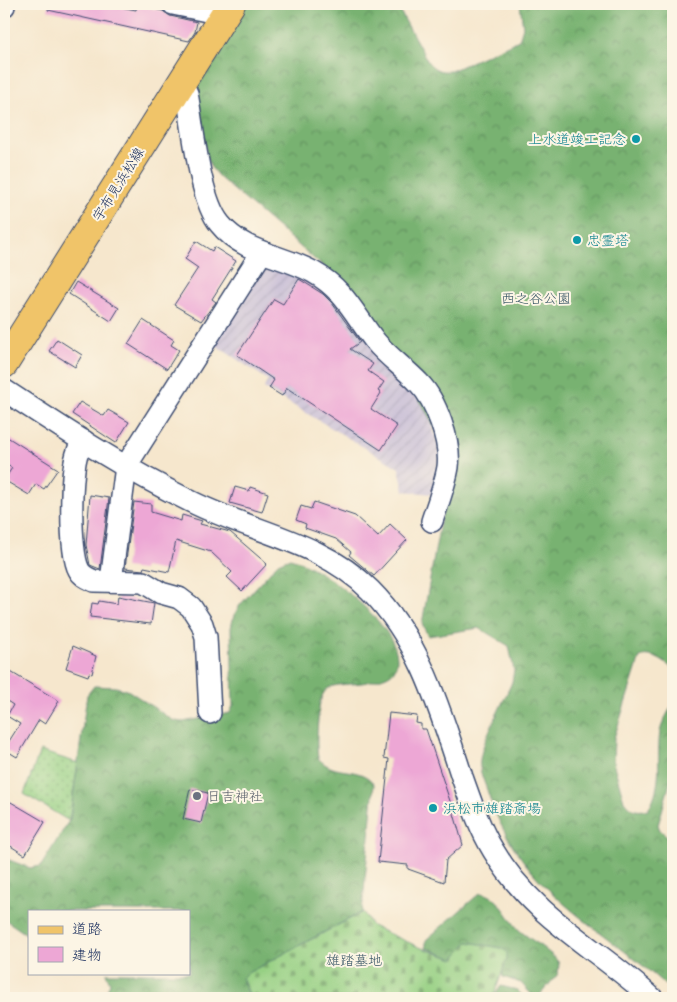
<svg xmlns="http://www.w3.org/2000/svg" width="677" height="1002" viewBox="0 0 677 1002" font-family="Sriracha,'Klee One',sans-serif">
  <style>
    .industrial { fill: url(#industrial-furrows) }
    .grass { fill: url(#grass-dots); stroke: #588070 }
    .forest { fill: url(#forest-crowns); stroke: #4a7068 }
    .cemetery { fill: url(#cemetery-stones); stroke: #588070 }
    .building { fill: #eda7d5 }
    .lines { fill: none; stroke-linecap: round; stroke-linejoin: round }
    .minor-casing { stroke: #3c4b6f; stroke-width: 24 }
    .major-casing { stroke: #3c4b6f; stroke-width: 30 }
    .minor { stroke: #fff; stroke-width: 21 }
    .major { stroke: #f0c469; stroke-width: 28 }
    .culture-dot { fill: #0f9aa8; stroke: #fcf5e5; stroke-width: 2 }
    .worship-dot { fill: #6b7280; stroke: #fcf5e5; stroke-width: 2 }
    .labels { text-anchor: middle; stroke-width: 4; stroke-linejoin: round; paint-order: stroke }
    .culture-label { font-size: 14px; fill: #0d838f; stroke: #fcf5e5; text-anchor: start }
    .street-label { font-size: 14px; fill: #1b2f5e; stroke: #fcf5e5 }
    .park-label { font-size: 14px; fill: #3a5767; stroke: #fcf5e5 }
    .worship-label { font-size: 14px; fill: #5b616d; stroke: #fcf5e5; text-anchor: start }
  </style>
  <defs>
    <pattern id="industrial-furrows" width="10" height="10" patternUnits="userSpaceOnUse" patternTransform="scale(1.25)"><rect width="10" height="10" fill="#c9bfd7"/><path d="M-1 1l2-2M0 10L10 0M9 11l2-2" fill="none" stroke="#aca4bb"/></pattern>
    <pattern id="grass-dots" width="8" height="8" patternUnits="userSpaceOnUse" patternTransform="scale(1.25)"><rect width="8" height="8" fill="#96d083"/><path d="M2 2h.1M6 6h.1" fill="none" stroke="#7aa96e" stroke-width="1.8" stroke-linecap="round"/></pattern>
    <pattern id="forest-crowns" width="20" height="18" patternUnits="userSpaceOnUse" patternTransform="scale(1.25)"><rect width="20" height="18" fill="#78b271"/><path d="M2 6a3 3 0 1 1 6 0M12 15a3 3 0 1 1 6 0" fill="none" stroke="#629160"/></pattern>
    <pattern id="cemetery-stones" width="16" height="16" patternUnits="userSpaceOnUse" patternTransform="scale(1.25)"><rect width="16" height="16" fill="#96d083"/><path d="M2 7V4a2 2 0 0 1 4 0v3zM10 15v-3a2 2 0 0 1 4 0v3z" fill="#7aa96e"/></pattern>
  </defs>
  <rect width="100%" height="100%" fill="#fcf5e5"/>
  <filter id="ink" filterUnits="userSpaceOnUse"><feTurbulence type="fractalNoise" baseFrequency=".02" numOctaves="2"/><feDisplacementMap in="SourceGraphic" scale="10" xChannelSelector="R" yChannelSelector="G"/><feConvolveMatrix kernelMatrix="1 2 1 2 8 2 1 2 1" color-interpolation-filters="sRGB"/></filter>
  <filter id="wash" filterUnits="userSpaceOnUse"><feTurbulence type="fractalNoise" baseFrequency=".0096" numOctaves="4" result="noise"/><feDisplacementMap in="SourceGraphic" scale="20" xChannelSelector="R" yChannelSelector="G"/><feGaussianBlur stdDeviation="1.12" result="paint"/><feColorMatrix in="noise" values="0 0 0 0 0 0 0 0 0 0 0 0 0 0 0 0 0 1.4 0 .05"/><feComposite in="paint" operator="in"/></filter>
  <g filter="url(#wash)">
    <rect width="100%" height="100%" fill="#f6e7cd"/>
    <polygon class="industrial" points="263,261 323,287 413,387 428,409 440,454 432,494 404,491 399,468 264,388 268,380 211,342"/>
    <polygon class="grass" points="40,751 78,763 69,821 24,794"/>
    <g class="forest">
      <path d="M242,4H396L428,62C435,70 440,72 451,71L519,40L523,27L520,4H673V669C665,662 651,652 640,657L614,738L613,762L624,801C631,811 638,812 648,809C664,784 656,759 660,732C662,722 668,713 673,704V772L658,825L660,830L673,841V992C602,925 524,897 489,796C486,785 478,771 480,760C482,741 504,701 512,682L514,670L509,646L479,628L428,636L422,624L440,523L456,465L389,346L348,288L219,177L210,166L206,152L195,82Z"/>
      <path d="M290,558C319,565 415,635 394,670C391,675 384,677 378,679C341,692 320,670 318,720C317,732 316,745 318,758C335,778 359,764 374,784L362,912L246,974L243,982L251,998H104L110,983L106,973H189V911H29V936L4,919V858L30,868L41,866L70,819L87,695L94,686L116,687L129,691L174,721L183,722L230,713L233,706L231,628L234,615L240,605L278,563Z"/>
      <path d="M480,893C499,894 507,917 519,930C532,941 548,949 559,963L558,974L538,997L532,995L521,983L503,977L502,971L507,958L501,948L468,942L454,959L426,948V940Z"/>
      <polygon points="501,986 517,990 525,998 493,998"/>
    </g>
    <polygon class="cemetery" points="363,912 372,926 419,947 454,959 468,942 501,948 507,952 507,958 493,998 251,998 242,978 246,974"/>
    <g id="blocks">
      <g class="building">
        <polygon points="49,4 105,4 136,10 137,5 163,11 170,16 197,22 195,32 189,41 48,10"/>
        <polygon points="196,241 212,251 214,247 236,261 212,299 216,302 201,321 174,305 198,268 185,259"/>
        <polygon points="299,279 323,294 332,303 360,342 350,349 373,364 368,371 384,382 378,391 381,393 371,409 397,426 381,450 287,388 282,396 269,388 274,380 237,355 274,299 283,304"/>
        <polygon points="76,282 119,308 111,321 69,294"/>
        <polygon points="143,320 174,340 171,345 179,350 167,369 128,344"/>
        <polygon points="57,339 82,355 75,367 49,351"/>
        <polygon points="80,402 104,416 108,410 129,422 116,443 72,414"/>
        <polygon points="4,435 58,469 44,489 36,484 29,495 4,480 12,468 4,463"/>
        <polygon points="235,487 249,491 250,487 268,493 262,512 230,503"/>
        <polygon points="90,495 109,498 100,569 90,565 86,545"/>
        <polygon points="134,502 151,504 151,512 181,521 182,515 202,521 200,524 230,532 267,564 242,591 227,577 232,572 211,552 176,541 169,572 144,567 143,570 125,568"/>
        <polygon points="314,502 355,516 378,537 390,524 407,540 374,576 349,555 351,552 336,539 305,528 306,524 296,520 301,506 311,509"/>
        <polygon points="118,596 154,603 151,624 90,617 92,603 98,604 99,601 117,604"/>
        <polygon points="73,646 96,656 92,674 89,673 88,676 66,668"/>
        <polygon points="4,668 59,701 45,724 39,720 17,757 4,749 20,724 7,716 13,705 4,699"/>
        <polygon points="389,713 417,716 416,723 421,724 421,729 426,729 453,810 463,845 446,860 444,882 408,869 408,865 378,862 389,759 384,758"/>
        <polygon points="190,789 208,793 201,823 183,819"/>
        <polygon points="4,798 45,822 25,855 4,842"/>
      </g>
    </g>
  </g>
  <g filter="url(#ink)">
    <use href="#blocks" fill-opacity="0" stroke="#3c4b6f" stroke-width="1"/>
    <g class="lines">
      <defs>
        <g id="minor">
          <polyline points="173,4 212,12 222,18"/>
          <polyline points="4,6 4,4"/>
          <path d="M179,87L187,93C193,126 199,199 220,224C243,253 282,255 313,272C345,290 354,314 375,341C388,357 405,368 419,383C436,400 451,442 448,467C445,485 438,503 432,521"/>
          <path d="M4,390C65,430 126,470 192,502C252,532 321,541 370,590C421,641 440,711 462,777C471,802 479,827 493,850C533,918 596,947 652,998"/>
          <path d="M84,441C82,444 79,447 78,451C70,470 69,552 79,570C82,576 88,578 94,581L143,582L161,593L179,598L191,607L202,624L206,637L210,713"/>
          <polyline points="111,581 126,466 262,252"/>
        </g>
        <polyline id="major" points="4,364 231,4"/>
      </defs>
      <use href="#minor" class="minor-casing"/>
      <use href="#major" class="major-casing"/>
      <use href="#minor" class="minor"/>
      <use href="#major" class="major"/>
    </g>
  </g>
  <g class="culture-dot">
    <circle cx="636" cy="139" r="5"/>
    <circle cx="577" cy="240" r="5"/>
    <circle cx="433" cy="808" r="5"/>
  </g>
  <circle class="worship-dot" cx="197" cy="796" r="5"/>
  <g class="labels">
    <g class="culture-label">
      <text x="626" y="144" text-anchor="end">上水道竣工記念</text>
      <text x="587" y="245">忠霊塔</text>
      <text x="443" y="813">浜松市雄踏斎場</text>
    </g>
    <g class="street-label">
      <text transform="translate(118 184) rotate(-58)" y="5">宇布見浜松線</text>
    </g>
    <g class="park-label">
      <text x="536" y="303">西之谷公園</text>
      <text x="354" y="965">雄踏墓地</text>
    </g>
    <g class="worship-label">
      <text x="207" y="801">日吉神社</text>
    </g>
  </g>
  <rect width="677" height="1002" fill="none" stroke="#fcf5e5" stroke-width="20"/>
  <rect x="28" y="910" width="162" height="65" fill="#fcf5e5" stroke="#a2a6af"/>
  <rect x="38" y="926" width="25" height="8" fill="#f0c469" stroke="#a2a6af"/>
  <text x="72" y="934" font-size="15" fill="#1b2f5e">道路</text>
  <rect x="38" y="947" width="25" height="15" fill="#eda7d5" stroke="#a2a6af"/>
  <text x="72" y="960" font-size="15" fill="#1b2f5e">建物</text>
</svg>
